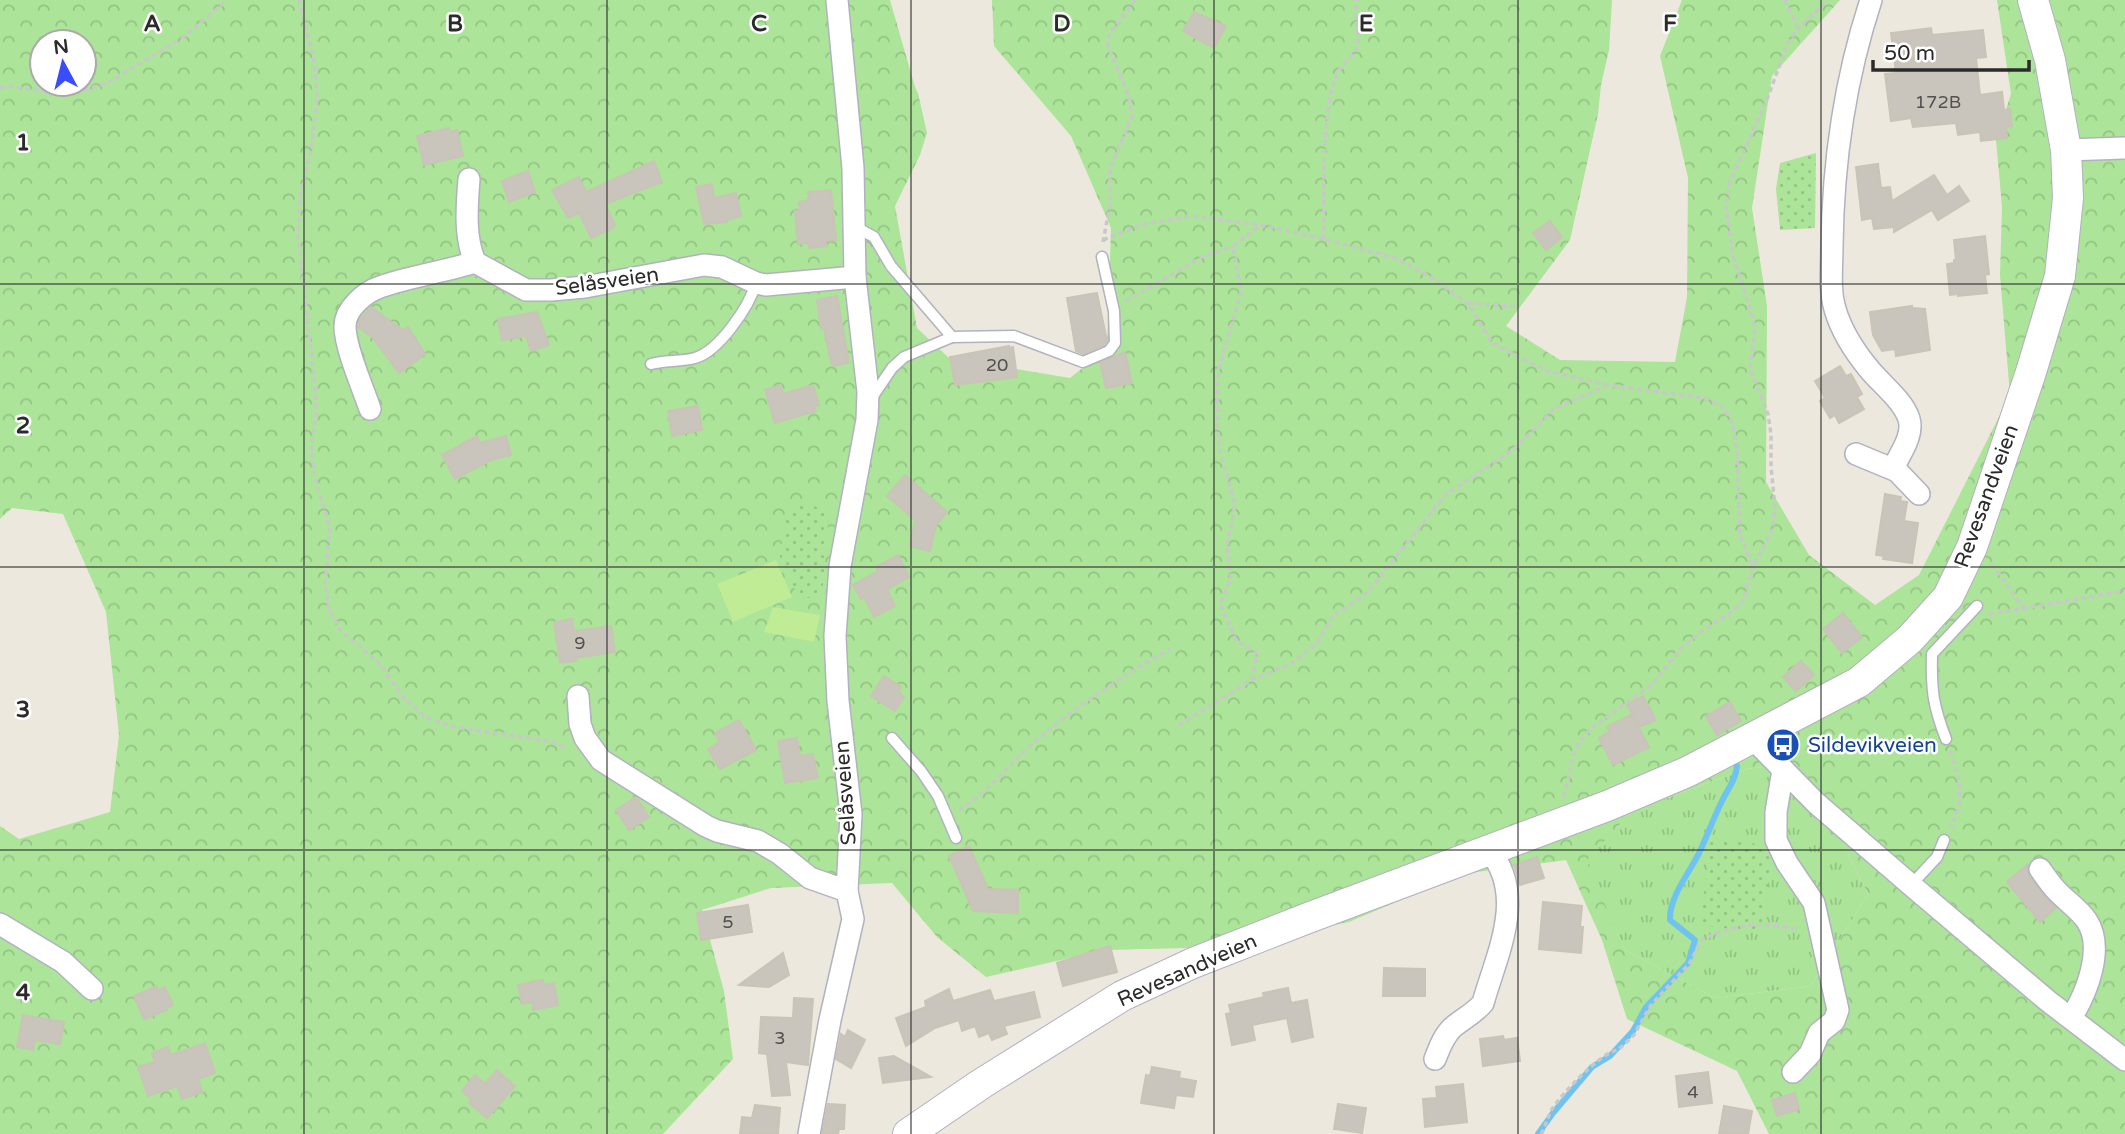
<svg xmlns="http://www.w3.org/2000/svg" width="2125" height="1134" viewBox="0 0 2125 1134" font-family="'Varela Round',sans-serif">
  <style>
    .grass { fill: url(#grass-tufts) }
    .forest { fill: url(#forest-crowns); fill-rule: evenodd }
    .park { fill: url(#park-dots) }
    .pitch { fill: #bfec94 }
    .lines { fill: none; stroke-linecap: round; stroke-linejoin: round }
    .stream { stroke: #6ec3f1; stroke-width: 6 }
    .building { fill: #c9c4bc; stroke: #c9c4b6; stroke-width: 2 }
    .service-casing { stroke: #b1b2bf; stroke-width: 13 }
    .minor-casing { stroke: #b1b2bf; stroke-width: 24 }
    .secondary-casing { stroke: #b1b2bf; stroke-width: 32 }
    .path { stroke: #c8c8c8; stroke-width: 3.5; stroke-dasharray: 5 3.5; stroke-linecap: butt }
    .service { stroke: #fff; stroke-width: 10 }
    .minor { stroke: #fff; stroke-width: 21 }
    .secondary { stroke: #fff; stroke-width: 30 }
    .grid { fill: none; stroke: #2b2b2b; stroke-width: 2; stroke-opacity: 0.55 }
    .labels { text-anchor: middle; stroke-width: 5; stroke-linejoin: round; paint-order: stroke }
    .number-label { font-size: 18px; fill: #52514f }
    .street-label { font-size: 21px; fill: #2b2b2b; stroke: #fff }
    .transit-label { font-size: 21px; fill: #164399; stroke: #fff; text-anchor: start }
    .grid-label { font-size: 23px; text-anchor: middle; font-weight: bold; fill: #2b2b2b; stroke: #fff; stroke-width: 5; stroke-linejoin: round; paint-order: stroke }
  </style>
  <defs>
    <pattern id="grass-tufts" width="24" height="20" patternUnits="userSpaceOnUse" patternTransform="scale(1.75)"><rect width="24" height="20" fill="#ace499"/><path d="M3 7l-1-3M5 7V3M7 7l1-3M15 17l-1-3M17 17v-4M19 17l1-3" fill="none" stroke="#94c484"/></pattern>
    <pattern id="forest-crowns" width="20" height="18" patternUnits="userSpaceOnUse" patternTransform="scale(1.75)"><rect width="20" height="18" fill="#ace499"/><path d="M2 6a3 3 0 1 1 6 0M12 15a3 3 0 1 1 6 0" fill="none" stroke="#94c484"/></pattern>
    <pattern id="park-dots" width="8" height="8" patternUnits="userSpaceOnUse" patternTransform="scale(1.75)"><rect width="8" height="8" fill="#ace499"/><path d="M2 2h.1M6 6h.1" fill="none" stroke="#94c484" stroke-width="1.8" stroke-linecap="round"/></pattern>
  </defs>
  <rect width="100%" height="100%" fill="#ede8dd"/>
  <polygon class="grass" points="1762,767 1781,771 1826,809 1868,894 1811,986 1715,998 1625,950 1585,861 1632,811 1746,769"/>
  <path class="forest" d="M0,0H890L915,87L918,93L927,133L920,155L895,206L917,328L949,358L1070,378L1107,348L1111,228L1071,136L994,46L992,0H1612L1609,50L1601,85L1598,114L1570,240L1506,326L1560,360L1675,362L1687,297L1688,178L1660,56L1682,0H1840L1772,76L1752,208L1767,306L1766,482L1809,555L1875,605L1919,575L2010,395L2000,275L2002,207L1996,140L2011,94L1997,0H2125V1134H1769L1737,1071L1627,1019L1602,940L1566,860L1462,874L1349,922L1226,947L1105,950L986,977L937,937L892,883L771,888L702,910L724,991L733,1059L663,1134H0V826L19,839L110,812L119,735L106,612L63,514L12,508L0,519ZM42,42H84V84H42ZM1762,767L1781,771L1826,809L1868,894L1811,986L1715,998L1625,950L1586,861L1632,811L1746,769Z"/>
  <g class="park">
    <polygon points="1816,153 1815,228 1780,230 1776,189 1780,163"/>
    <polygon points="802,502 829,511 822,596 799,599 779,554 784,515"/>
    <polygon points="1711,838 1773,846 1762,933 1700,925"/>
  </g>
  <g class="pitch">
    <polygon points="776,560 792,597 733,622 717,584"/>
    <polygon points="773,607 820,615 814,642 764,632"/>
  </g>
  <g class="lines">
    <path class="stream" d="M1538,1134L1553,1113L1592,1067L1610,1056L1633,1031L1646,1007L1688,963L1695,940L1670,920C1669,896 1691,871 1700,851C1708,834 1714,817 1722,801C1728,789 1736,779 1737,766"/>
  </g>
  <g class="building">
    <polygon points="1194,12 1226,26 1214,48 1183,31"/>
    <polygon points="1931,28 1932,35 1983,30 1986,57 1976,58 1980,95 2002,92 2004,110 2010,109 2012,126 2006,127 2007,138 1981,141 1980,132 1958,135 1956,123 1913,127 1911,118 1891,121 1885,74 1896,73 1891,33"/>
    <polygon points="449,128 449,132 457,130 463,156 424,165 417,136"/>
    <polygon points="654,161 662,182 605,204 615,225 613,228 591,238 579,213 568,218 552,190 579,177 586,192"/>
    <polygon points="1878,164 1881,188 1890,187 1892,201 1934,175 1947,195 1959,186 1969,201 1938,220 1932,210 1894,232 1894,227 1874,229 1872,218 1862,220 1856,167"/>
    <polygon points="528,171 535,192 509,202 502,181"/>
    <polygon points="712,184 714,198 736,193 741,216 727,220 727,222 704,224 696,187"/>
    <polygon points="831,190 836,240 826,241 826,246 809,248 809,243 798,244 795,211 800,211 799,202 809,200 808,192"/>
    <polygon points="1550,221 1562,237 1546,250 1533,233"/>
    <polygon points="1985,236 1989,274 1985,275 1987,293 1958,296 1958,294 1950,295 1947,264 1954,263 1954,260 1956,260 1954,240"/>
    <polygon points="1097,293 1107,341 1104,345 1083,354 1076,351 1067,298"/>
    <polygon points="837,296 849,363 832,366 824,329 821,329 817,300"/>
    <polygon points="1912,306 1912,308 1925,309 1930,350 1896,356 1895,349 1882,351 1873,335 1870,312"/>
    <polygon points="371,307 403,330 408,327 425,354 399,373 373,338 358,327 360,319"/>
    <polygon points="537,312 549,345 531,351 526,336 502,340 498,319"/>
    <polygon points="1009,346 1009,348 1013,347 1017,377 955,385 950,357"/>
    <polygon points="1125,352 1132,383 1106,388 1100,363"/>
    <polygon points="1840,366 1846,376 1851,374 1862,394 1857,397 1864,409 1839,423 1835,415 1830,418 1820,401 1825,398 1815,381"/>
    <polygon points="781,385 783,394 813,385 819,405 814,406 816,411 775,423 765,390"/>
    <polygon points="698,406 702,430 672,436 668,411"/>
    <polygon points="477,436 480,443 506,436 511,455 491,460 455,479 442,455"/>
    <polygon points="905,475 947,512 936,525 930,551 910,546 915,520 887,496"/>
    <polygon points="1885,494 1901,497 1900,501 1907,502 1904,521 1918,523 1912,563 1883,559 1884,556 1876,555"/>
    <polygon points="898,555 909,577 887,589 895,606 874,617 864,597 861,599 853,585 878,571 876,567"/>
    <polygon points="1843,613 1862,637 1842,653 1823,629"/>
    <polygon points="572,619 574,631 611,626 615,652 575,658 576,661 560,663 554,622"/>
    <polygon points="1801,661 1814,675 1796,691 1783,677"/>
    <polygon points="884,676 901,687 898,692 904,697 895,711 871,696"/>
    <polygon points="1643,696 1656,720 1639,727 1627,705"/>
    <polygon points="1730,702 1741,721 1717,735 1706,716"/>
    <polygon points="1632,714 1649,747 1613,765 1599,738 1610,732 1607,727"/>
    <polygon points="739,720 756,750 720,769 708,749 720,742 715,733"/>
    <polygon points="797,738 800,756 813,754 818,778 785,783 778,741"/>
    <polygon points="636,797 649,817 629,830 616,810"/>
    <polygon points="969,846 988,889 1018,890 1018,913 973,911 949,856"/>
    <polygon points="1537,857 1544,878 1520,885 1514,865"/>
    <polygon points="2027,865 2029,877 2056,908 2040,922 2007,882"/>
    <polygon points="1543,902 1582,906 1580,927 1583,927 1581,953 1539,949"/>
    <polygon points="748,905 752,932 701,940 697,913"/>
    <polygon points="1110,946 1117,972 1063,986 1057,963"/>
    <polygon points="783,953 789,975 769,987 739,985"/>
    <polygon points="1384,968 1425,969 1425,996 1383,996"/>
    <polygon points="543,980 544,985 554,983 558,1005 533,1010 532,1002 522,1004 518,985"/>
    <polygon points="157,986 158,990 165,987 173,1005 166,1008 167,1010 144,1019 134,996"/>
    <polygon points="1288,988 1291,1003 1307,1000 1313,1037 1292,1042 1287,1018 1252,1025 1255,1040 1232,1045 1226,1014 1231,1013 1229,1005 1264,997 1263,993"/>
    <polygon points="949,989 953,1001 990,990 994,1001 1034,992 1040,1017 1004,1026 1007,1034 992,1040 989,1033 979,1037 975,1026 962,1031 959,1020 935,1028 906,1046 896,1018 926,1007 925,1001"/>
    <polygon points="794,998 813,999 808,1065 786,1062 790,1095 772,1096 767,1054 759,1053 761,1017 793,1018"/>
    <polygon points="23,1015 64,1022 60,1044 35,1040 33,1050 17,1047"/>
    <polygon points="848,1030 865,1040 851,1068 836,1059 841,1034 845,1037"/>
    <polygon points="1503,1036 1504,1040 1517,1038 1520,1061 1483,1066 1480,1039"/>
    <polygon points="205,1043 215,1073 198,1079 202,1092 182,1099 177,1086 148,1096 138,1067 155,1062 152,1053 168,1047 171,1055"/>
    <polygon points="894,1056 931,1077 883,1083 879,1058"/>
    <polygon points="1152,1067 1180,1072 1179,1078 1196,1081 1193,1097 1176,1095 1174,1108 1141,1103 1146,1075 1150,1076"/>
    <polygon points="497,1070 515,1086 487,1118 469,1103 472,1100 462,1091 475,1075 485,1084"/>
    <polygon points="1708,1072 1712,1103 1679,1107 1676,1076"/>
    <polygon points="1463,1084 1467,1122 1425,1127 1423,1099 1437,1098 1436,1087"/>
    <polygon points="1795,1093 1799,1109 1777,1116 1772,1100"/>
    <polygon points="828,1104 845,1105 844,1129 839,1129 838,1134 822,1134"/>
    <polygon points="1338,1104 1366,1108 1362,1133 1334,1129"/>
    <polygon points="755,1105 780,1108 778,1134 740,1134 742,1117 752,1118"/>
    <polygon points="1724,1106 1752,1111 1748,1134 1719,1134"/>
  </g>
  <g class="lines">
    <defs>
      <g id="service">
        <polyline points="854,226 874,237 891,266 952,337 1014,336 1083,362 1109,351 1115,343 1114,311 1102,257"/>
        <path d="M651,364C665,360 680,362 695,358C719,351 749,307 756,283"/>
        <polyline points="871,399 892,368 904,357 952,337"/>
        <polyline points="892,738 921,771 938,796 956,838"/>
        <path d="M1946,739C1933,706 1931,689 1932,654L1977,606"/>
        <polyline points="1911,885 1937,857 1944,840"/>
      </g>
      <g id="minor">
        <path d="M1871,0C1845,79 1833,163 1832,246C1832,267 1829,289 1835,309C1841,330 1855,352 1869,369C1881,384 1903,400 1909,419C1914,435 1900,454 1893,468"/>
        <polyline points="2066,150 2125,148"/>
        <path d="M469,179C467,206 464,236 475,262"/>
        <path d="M370,409C363,388 345,348 345,326C345,309 365,292 380,287C410,276 444,272 475,262L526,290H551L585,287L704,265L722,267L756,283L766,285L855,277"/>
        <polyline points="1856,454 1897,471 1919,494"/>
        <polyline points="578,696 580,724 585,738 601,760 706,826 717,831 758,841 780,854 810,878 847,891"/>
        <polyline points="1756,738 1761,747 1816,803 1911,885 2048,1001 2125,1060"/>
        <polyline points="1783,770 1776,812 1776,840 1787,863 1814,903 1838,1010 1834,1021 1819,1033 1810,1054 1793,1072"/>
        <path d="M2040,869C2045,876 2050,884 2056,890C2066,901 2079,909 2087,921C2105,949 2086,994 2071,1018"/>
        <polyline points="0,924 63,962 92,989"/>
        <path d="M1435,1059C1439,1049 1443,1037 1452,1028C1462,1019 1474,1014 1483,1003C1497,953 1527,896 1489,850"/>
        <polyline points="809,1134 830,1020 853,919 847,891 851,814 838,701 835,636 840,566 867,420 868,392 855,277 853,168 837,0"/>
      </g>
      <polyline id="secondary" points="908,1134 981,1084 1122,996 1193,963 1308,918 1607,806 1687,772 1859,682 1910,639 1948,597 1972,547 2031,372 2060,276 2068,198 2066,150 2050,60 2033,0"/>
    </defs>
    <use href="#service" class="service-casing"/>
    <use href="#minor" class="minor-casing"/>
    <use href="#secondary" class="secondary-casing"/>
    <g class="path">
      <polyline points="299,0 314,60 317,97 312,146 300,196 298,234 315,387 316,415 311,449 315,478 330,529 325,585 329,609 341,631 378,662 403,697 425,717 454,727 549,741 566,748"/>
      <polyline points="1785,0 1798,28"/>
      <polyline points="0,88 10,86 54,93 78,92 107,83 181,39 227,0"/>
      <path d="M1324,239C1324,199 1321,108 1337,73C1342,64 1353,57 1357,47C1362,31 1351,15 1358,0"/>
      <polyline points="1103,240 1144,224 1192,216 1261,225 1324,239 1395,258 1429,276 1468,303 1492,343 1547,371 1608,385 1703,398 1722,406 1732,422 1737,450 1740,535 1753,567"/>
      <polyline points="1103,242 1110,204 1110,169 1132,116 1129,97 1108,46 1109,35 1135,0"/>
      <polyline points="1126,301 1202,257 1233,246"/>
      <polyline points="1468,303 1519,307"/>
      <polyline points="1992,564 2024,609"/>
      <polyline points="1989,614 2125,591"/>
      <polyline points="1252,680 1257,654 1236,640 1220,604 1231,579 1227,546 1235,505 1219,447 1217,402 1219,368 1241,292 1233,246 1259,226"/>
      <polyline points="1179,725 1252,680 1291,664 1317,643 1333,616 1368,592 1445,495 1514,449 1555,408 1606,386"/>
      <path d="M1950,751C1961,782 1965,796 1951,827"/>
      <polyline points="1564,797 1575,749 1590,729 1653,684 1679,650 1703,630 1731,613 1743,601 1753,567 1772,530 1775,508 1771,467 1771,434 1768,414 1750,368 1755,331 1751,312 1733,255 1726,206 1730,181 1766,102 1789,40 1798,28 1828,0"/>
      <path d="M959,810C992,790 1010,762 1039,738C1079,704 1125,675 1170,649"/>
      <path d="M1541,1134C1546,1126 1547,1118 1552,1109C1561,1095 1602,1051 1618,1050L1634,1035L1651,1005L1689,964L1702,939C1724,931 1743,923 1767,925C1779,925 1788,929 1800,928"/>
    </g>
    <use href="#service" class="service"/>
    <use href="#minor" class="minor"/>
    <use href="#secondary" class="secondary"/>
  </g>
  <path class="grid" d="M304,0V1134M607,0V1134M911,0V1134M1214,0V1134M1518,0V1134M1821,0V1134M0,284H2125M0,567H2125M0,850H2125"/>
  <defs>
    <symbol id="bus-disc" viewBox="-11 -11 22 22"><circle r="9.5" fill="#1a4fb4" stroke="#fff"/><path d="M-5-6H5V4H4V6H2V4H-2V6H-4V4H-5ZM-3.5-4V0h7V-4ZM-3.5 1.2v1.5H-2V1.2ZM2 1.2v1.5H3.5V1.2Z" fill="#fff"/></symbol>
  </defs>
  <g fill-rule="evenodd">
    <use href="#bus-disc" x="1764" y="726" width="38" height="38"/>
  </g>
  <g class="labels">
    <g class="number-label">
      <text x="1938" y="108">172B</text>
      <text x="997" y="371">20</text>
      <text x="580" y="649">9</text>
      <text x="728" y="928">5</text>
      <text x="780" y="1044">3</text>
      <text x="1693" y="1098">4</text>
    </g>
    <g class="street-label">
      <text transform="translate(607 281) rotate(-8)" y="7">Selåsveien</text>
      <text transform="translate(1986 496) rotate(-70)" y="7">Revesandveien</text>
      <text transform="translate(845 793) rotate(-94)" y="7">Selåsveien</text>
      <text transform="translate(1187 970) rotate(-24)" y="7">Revesandveien</text>
    </g>
    <g class="transit-label">
      <text x="1808" y="752">Sildevikveien</text>
    </g>
  </g>
  <g class="grid-label">
    <text x="152" y="31">A</text>
    <text x="455" y="31">B</text>
    <text x="759" y="31">C</text>
    <text x="1062" y="31">D</text>
    <text x="1366" y="31">E</text>
    <text x="1670" y="31">F</text>
    <text x="23" y="150">1</text>
    <text x="23" y="433">2</text>
    <text x="23" y="717">3</text>
    <text x="23" y="1000">4</text>
  </g>
  <g transform="translate(63 63) rotate(353)"><circle r="33" fill="#ffffff" stroke="#aaaaaa" stroke-width="2"/>
  <path d="M0-5L12 26L0 18L-12 26Z" fill="#3a4dfd"/>
  <text y="-10" font-size="19" font-weight="bold" text-anchor="middle" fill="#2b2b2b">N</text>
  </g>
  <path d="M1873 60v10h156v-10" fill="none" stroke="#2b2b2b" stroke-width="3.5"/>
  <text x="1884" y="60" font-size="21" fill="#2b2b2b" stroke="#ffffff" stroke-width="5" paint-order="stroke">50 m</text>
</svg>
